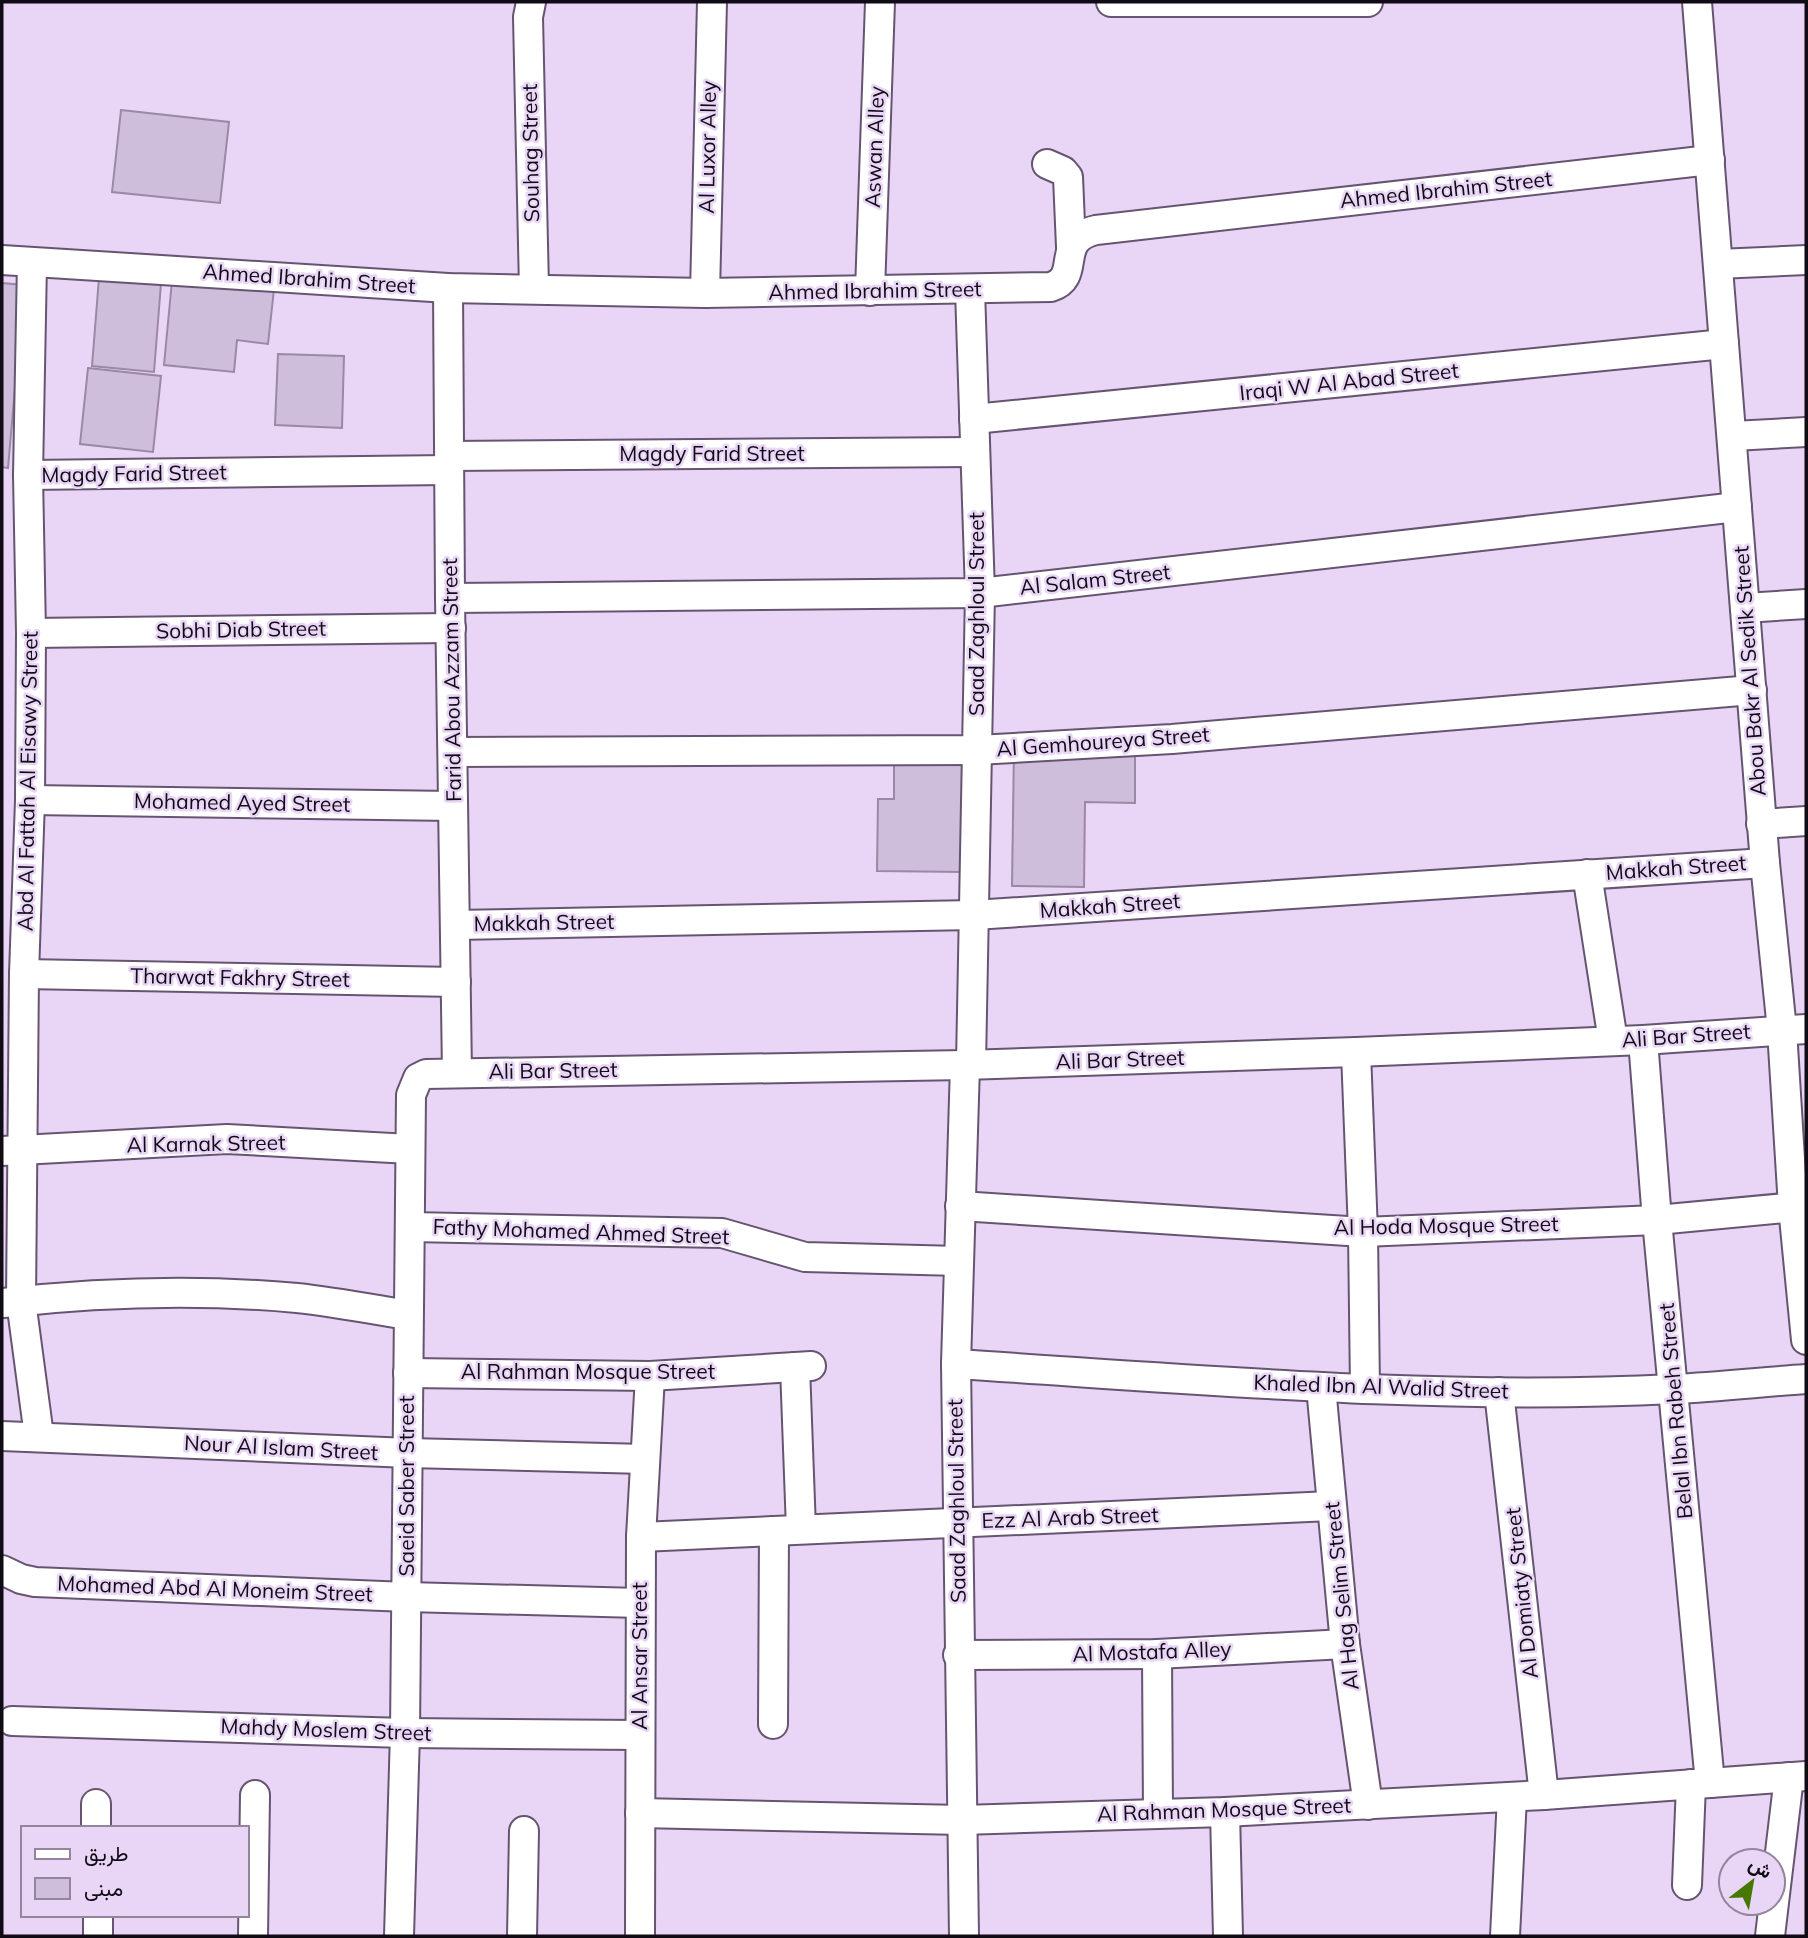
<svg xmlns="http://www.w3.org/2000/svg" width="1808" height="1938" viewBox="0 0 1808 1938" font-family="Mulish,Vazirmatn,sans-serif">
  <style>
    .building { fill: #cfbddc; stroke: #9a88a5; stroke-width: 2 }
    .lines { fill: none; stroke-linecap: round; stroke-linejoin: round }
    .street-casing { stroke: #665570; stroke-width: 32 }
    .street { stroke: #fff; stroke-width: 28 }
    .labels { text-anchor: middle; stroke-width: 5; stroke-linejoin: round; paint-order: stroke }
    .street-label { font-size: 21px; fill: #110b15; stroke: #e9d6f6 }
  </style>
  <rect width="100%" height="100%" fill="#e9d6f6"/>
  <g class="building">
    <polygon points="121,110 229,122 220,203 112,192"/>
    <polygon points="100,265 162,271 154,372 92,366"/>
    <polygon points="173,270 275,280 268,344 237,340 234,372 164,365"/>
    <polygon points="2,283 24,285 8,468 2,467"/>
    <polygon points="278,354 344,356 342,428 275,425"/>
    <polygon points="88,368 161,376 153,452 80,444"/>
    <polygon points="1014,746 1135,748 1135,803 1085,802 1084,887 1012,886"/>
    <polygon points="894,752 965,754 964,872 877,871 878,799 894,799"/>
  </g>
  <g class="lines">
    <defs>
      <g id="street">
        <polyline points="531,2 528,17 534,289"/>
        <polyline points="1111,2 1368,2"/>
        <polyline points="1697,2 1765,863 1782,1030 1793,1207 1806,1340"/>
        <polyline points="1047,164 1063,171 1068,177 1071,247"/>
        <path d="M2,260L448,288L705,293L1051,287C1083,277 1053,240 1096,230L1710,160"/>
        <polyline points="32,262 28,475 31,633 30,800 24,974 21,1301 39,1436"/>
        <polyline points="1718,264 1806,260"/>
        <polyline points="448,288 450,598 457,1073"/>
        <polyline points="970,290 980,593 971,1064"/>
        <polyline points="870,291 880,2"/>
        <polyline points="705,293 712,2"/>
        <polyline points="974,419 1724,344"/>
        <polyline points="1733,436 1806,432"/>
        <polyline points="450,456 975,452"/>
        <polyline points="28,475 449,470"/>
        <polyline points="450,598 980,593 1737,507"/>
        <polyline points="1745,608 1806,604"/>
        <polyline points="31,633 451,628"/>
        <polyline points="453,752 977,750 1172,739 1752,690"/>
        <polyline points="30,800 453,806"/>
        <polyline points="1761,824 1806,821"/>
        <polyline points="1587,874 1613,1041"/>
        <polyline points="455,925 974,915 1765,863"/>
        <polyline points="24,974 456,982"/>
        <polyline points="1643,1040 1657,1220 1710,1783"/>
        <polyline points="1356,1052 1363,1232 1365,1389"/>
        <polyline points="2,1151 227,1139 410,1149"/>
        <polyline points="960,1206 1363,1232 1657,1220 1806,1206"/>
        <polyline points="410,1227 722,1233 805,1257 959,1261"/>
        <path d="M3,1303C101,1292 199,1289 297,1298C334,1302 371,1309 408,1315"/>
        <path d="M956,1364C1194,1379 1435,1401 1674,1389C1718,1387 1762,1382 1806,1379"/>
        <polyline points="795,1367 801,1529"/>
        <polyline points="408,1373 650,1376 811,1366"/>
        <polyline points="1321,1387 1345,1644 1368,1805"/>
        <polyline points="1499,1392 1544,1795"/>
        <polyline points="2,1436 409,1453 645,1459"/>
        <polyline points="641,1537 1331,1506"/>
        <polyline points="2,1570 21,1579 35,1582 407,1597 640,1603"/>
        <polyline points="1157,1654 1158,1813"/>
        <polyline points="958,1655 1157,1654 1345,1644"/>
        <polyline points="12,1721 405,1733 640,1735"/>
        <polyline points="773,1724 774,1531"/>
        <polyline points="96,1804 96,1828"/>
        <polyline points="1225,1812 1228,1936"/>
        <polyline points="640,1813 962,1820 1225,1812 1544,1795 1806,1776"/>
        <polyline points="1687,1885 1691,1784"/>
        <polyline points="98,1915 98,1936"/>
        <polyline points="253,1936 255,1795"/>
        <polyline points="399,1936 405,1733 411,1095 418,1078 426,1074 965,1065 1356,1052 1643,1040 1806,1029"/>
        <polyline points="522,1936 524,1831"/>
        <polyline points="640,1936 641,1537 650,1376"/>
        <polyline points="964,1936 956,1364 965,1065"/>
        <polyline points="1505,1936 1512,1797"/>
        <polyline points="1770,1936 1789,1777"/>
      </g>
    </defs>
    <use href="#street" class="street-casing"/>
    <use href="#street" class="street"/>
  </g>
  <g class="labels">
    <g class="street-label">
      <text transform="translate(708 147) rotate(-89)" y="7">Al Luxor Alley</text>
      <text transform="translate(875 147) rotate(-88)" y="7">Aswan Alley</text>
      <text transform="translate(531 153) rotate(-91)" y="7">Souhag Street</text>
      <text transform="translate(1446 190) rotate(-6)" y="7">Ahmed Ibrahim Street</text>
      <text transform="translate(309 279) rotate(4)" y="7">Ahmed Ibrahim Street</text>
      <text transform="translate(875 291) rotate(-1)" y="7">Ahmed Ibrahim Street</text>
      <text transform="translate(1349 382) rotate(-6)" y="7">Iraqi W Al Abad Street</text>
      <text x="712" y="461">Magdy Farid Street</text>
      <text transform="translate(134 474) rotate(-1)" y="7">Magdy Farid Street</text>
      <text transform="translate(1095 580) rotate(-6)" y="7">Al Salam Street</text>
      <text transform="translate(977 614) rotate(-90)" y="7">Saad Zaghloul Street</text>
      <text transform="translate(241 630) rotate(-1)" y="7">Sobhi Diab Street</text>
      <text transform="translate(1750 671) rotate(-94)" y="7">Abou Bakr Al Sedik Street</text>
      <text transform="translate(452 680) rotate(-91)" y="7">Farid Abou Azzam Street</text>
      <text transform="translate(1103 742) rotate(-4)" y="7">Al Gemhoureya Street</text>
      <text transform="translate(28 781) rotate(-89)" y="7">Abd Al Fattah Al Eisawy Street</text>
      <text transform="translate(242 803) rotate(1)" y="7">Mohamed Ayed Street</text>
      <text transform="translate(1676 868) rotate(-4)" y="7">Makkah Street</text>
      <text transform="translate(1110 906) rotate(-4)" y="7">Makkah Street</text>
      <text transform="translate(544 923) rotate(-1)" y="7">Makkah Street</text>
      <text transform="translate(240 978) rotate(1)" y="7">Tharwat Fakhry Street</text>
      <text transform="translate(1686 1036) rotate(-4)" y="7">Ali Bar Street</text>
      <text transform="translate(1120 1060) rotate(-2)" y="7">Ali Bar Street</text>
      <text transform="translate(553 1071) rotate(-1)" y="7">Ali Bar Street</text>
      <text transform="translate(206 1144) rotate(-1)" y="7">Al Karnak Street</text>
      <text transform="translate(1446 1226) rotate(-1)" y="7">Al Hoda Mosque Street</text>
      <text transform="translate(581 1232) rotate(2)" y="7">Fathy Mohamed Ahmed Street</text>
      <text x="588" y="1379">Al Rahman Mosque Street</text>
      <text transform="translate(1381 1387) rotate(2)" y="7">Khaled Ibn Al Walid Street</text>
      <text transform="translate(1676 1411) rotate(-95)" y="7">Belal Ibn Rabeh Street</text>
      <text transform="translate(281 1448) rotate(3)" y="7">Nour Al Islam Street</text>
      <text transform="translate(407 1486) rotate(-90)" y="7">Saeid Saber Street</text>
      <text transform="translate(957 1501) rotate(-91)" y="7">Saad Zaghloul Street</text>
      <text transform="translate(1070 1518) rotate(-2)" y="7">Ezz Al Arab Street</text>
      <text transform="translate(215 1589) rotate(2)" y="7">Mohamed Abd Al Moneim Street</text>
      <text transform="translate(1522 1593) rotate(-96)" y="7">Al Domiaty Street</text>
      <text transform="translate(1342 1596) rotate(-96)" y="7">Al Hag Selim Street</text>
      <text transform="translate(1152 1652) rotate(-2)" y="7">Al Mostafa Alley</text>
      <text transform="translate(640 1656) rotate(-90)" y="7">Al Ansar Street</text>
      <text transform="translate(326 1730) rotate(2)" y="7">Mahdy Moslem Street</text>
      <text transform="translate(1224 1810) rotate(-2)" y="7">Al Rahman Mosque Street</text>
    </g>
  </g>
  <rect width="1808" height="1938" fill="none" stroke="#110b15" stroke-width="7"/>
  <rect x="21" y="1826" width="228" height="91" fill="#e9d6f6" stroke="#93859c" stroke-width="2"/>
  <rect x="35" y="1849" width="35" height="10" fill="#ffffff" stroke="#93859c" stroke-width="2"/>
  <text x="84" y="1861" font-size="21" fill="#110b15">طريق</text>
  <rect x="35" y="1878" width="35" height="21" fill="#cfbddc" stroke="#93859c" stroke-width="2"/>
  <text x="84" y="1896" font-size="21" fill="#110b15">مبنى</text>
  <g transform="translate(1752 1882) rotate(31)"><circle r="33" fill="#e9d6f6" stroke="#93859c" stroke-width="2"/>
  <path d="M0-5L12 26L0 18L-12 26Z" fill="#477902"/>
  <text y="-10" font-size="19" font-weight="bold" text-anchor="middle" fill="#110b15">ش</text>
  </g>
</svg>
